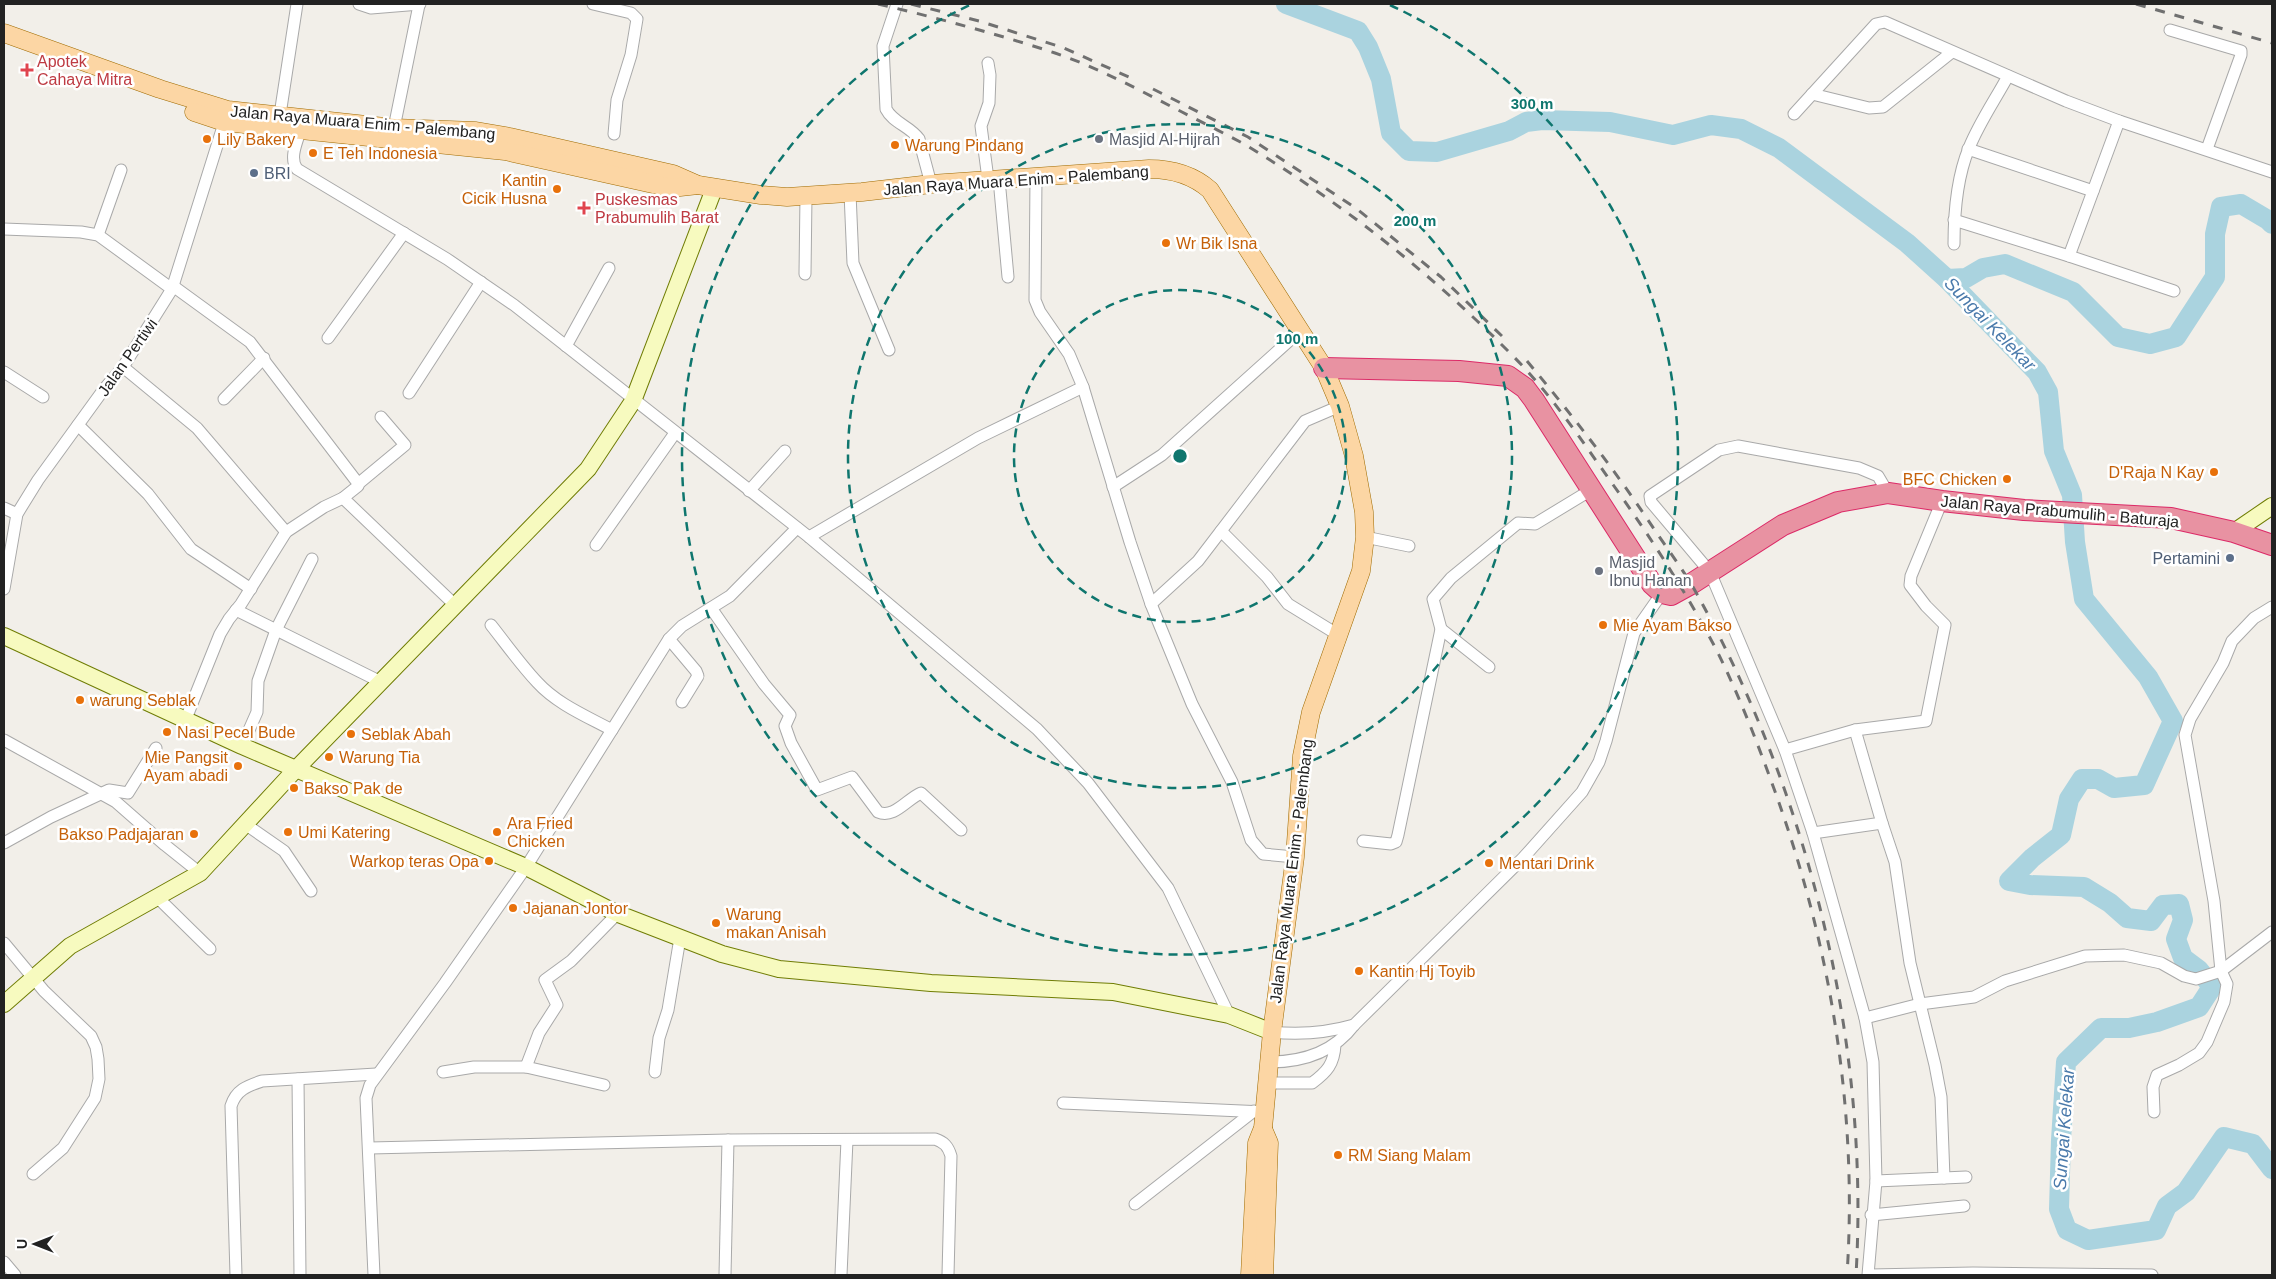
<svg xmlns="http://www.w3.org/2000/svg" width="2276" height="1279" viewBox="0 0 2276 1279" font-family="Helvetica,sans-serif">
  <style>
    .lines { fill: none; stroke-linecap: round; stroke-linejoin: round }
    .river { stroke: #aad3df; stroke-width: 20 }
    .street-casing { stroke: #a9a9a9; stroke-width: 13 }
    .secondary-casing { stroke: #707d05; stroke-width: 18 }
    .primary-casing { stroke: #a06b00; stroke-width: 19 }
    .highway-casing { stroke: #dc2a67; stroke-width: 22 }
    .street { stroke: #fff; stroke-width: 11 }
    .secondary { stroke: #f7fabf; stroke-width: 16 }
    .primary { stroke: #fcd6a4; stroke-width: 18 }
    .highway { stroke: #e892a2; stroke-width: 20 }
    .rail { stroke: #707070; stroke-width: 3; stroke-dasharray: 10 10; stroke-linecap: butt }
    .ring { fill: none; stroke: #0f766e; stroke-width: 2.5; stroke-dasharray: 9 6 }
    .health-dot { fill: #e0444e; stroke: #fff; stroke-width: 2 }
    .food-dot { fill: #e8710a; stroke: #fff; stroke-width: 2 }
    .worship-dot { fill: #6b7280; stroke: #fff; stroke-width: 2 }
    .service-dot { fill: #5c6f8a; stroke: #fff; stroke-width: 2 }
    .labels { text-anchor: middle; stroke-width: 5; stroke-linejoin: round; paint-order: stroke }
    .health-label { font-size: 16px; fill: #be3a42; stroke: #fff; text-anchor: start }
    .street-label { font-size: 16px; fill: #222; stroke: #fff }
    .food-label { font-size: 16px; fill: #c56008; stroke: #fff; text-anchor: start }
    .worship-label { font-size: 16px; fill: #5b616d; stroke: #fff; text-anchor: start }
    .service-label { font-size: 16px; fill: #4e5e75; stroke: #fff; text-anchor: start }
    .water-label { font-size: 18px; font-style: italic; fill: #4a7aab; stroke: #fff }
    .centre { fill: #0f766e; stroke: #fff; stroke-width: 2.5 }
    .ring-label { font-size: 15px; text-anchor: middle; font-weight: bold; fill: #0f766e; stroke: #fff; stroke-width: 5; stroke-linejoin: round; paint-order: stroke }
  </style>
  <rect width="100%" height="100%" fill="#f2efe9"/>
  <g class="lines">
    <g class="river">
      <polyline points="1286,4 1358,31 1368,47 1381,79 1391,133 1409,151 1437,152 1509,131 1526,122 1542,120 1610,122 1673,135 1711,125 1741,129 1779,148 1907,243 1947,279 2037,372 2048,392 2054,451 2072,495 2075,542 2084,599 2148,677 2173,721 2144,785 2114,788 2098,779 2082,779 2069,799 2061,835 2032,858 2009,881 2030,885 2084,887 2110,903 2127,918 2151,921 2163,905 2179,904 2183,920 2176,939 2183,958 2199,970 2212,987 2199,1007 2157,1022 2129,1028 2101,1028 2066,1062 2061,1140 2059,1209 2067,1230 2088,1240 2156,1230 2167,1206 2186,1192 2224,1137 2253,1144 2272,1169"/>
      <polyline points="1947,279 1966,278 1983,268 2005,264 2073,292 2118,337 2150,344 2176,337 2215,277 2215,234 2221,207 2241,204 2268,220 2272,224"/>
    </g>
    <defs>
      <g id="street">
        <polyline points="359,4 371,8 420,4"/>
        <polyline points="593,4 631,13 637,19 631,55 617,100 614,134"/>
        <path d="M897,4L883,46L886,109C893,123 910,126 919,139L931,184"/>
        <polyline points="2170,30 2241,51 2241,55 2207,149"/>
        <polyline points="988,63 990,75 989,103 981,126 988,179"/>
        <polyline points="1812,94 1869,108 1883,107 1952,52"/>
        <polyline points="1794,114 1876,24 1885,22 2066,101 2119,121 2272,172"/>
        <polyline points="279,121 297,4"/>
        <path d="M302,125C299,138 288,157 297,169L447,259L514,305L809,537L1037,729L1088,783L1168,888L1229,1015"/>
        <polyline points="394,133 394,128 419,5"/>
        <polyline points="1968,149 2093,191"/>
        <polyline points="1036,177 1035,300 1040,312 1069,354 1083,387 1130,542 1151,604 1192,704 1232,782 1251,840 1263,854 1295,857"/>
        <polyline points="999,179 1008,277"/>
        <polyline points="850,193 853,263 889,350"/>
        <polyline points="1954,220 2069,256 2174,291"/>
        <polyline points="4,229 81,232 98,235 172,289"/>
        <polyline points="98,235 121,170"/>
        <path d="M1954,244C1954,213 1957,177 1969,148C1979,123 1995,100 2008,76"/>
        <polyline points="2069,256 2119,121"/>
        <polyline points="805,274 806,196"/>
        <polyline points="173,286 250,342 357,482 358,486 343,498 324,507 286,532 241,604 229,619 220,634 185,721"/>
        <polyline points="328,338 404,233"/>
        <polyline points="566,346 609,268"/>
        <polyline points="123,367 197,428 286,532"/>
        <polyline points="4,372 43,397"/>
        <polyline points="409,393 481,282"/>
        <polyline points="224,399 264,358"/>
        <polyline points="78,425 148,494 191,549 251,589"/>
        <polyline points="358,484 405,445 381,417"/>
        <polyline points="1113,487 1162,455 1300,331"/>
        <polyline points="749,491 785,451"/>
        <polyline points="343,498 456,606"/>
        <polyline points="4,508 17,514"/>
        <polyline points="1221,531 1267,577 1288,604 1340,636"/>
        <polyline points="809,537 978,438 1083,387"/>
        <polyline points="1365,537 1409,546"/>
        <polyline points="596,545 675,433"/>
        <polyline points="4,589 17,514 38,480 104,389 123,367 172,289 226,117"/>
        <polyline points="1151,604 1198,561 1305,421 1340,406"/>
        <path d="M711,608L764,684L790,715L785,726L791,743L817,790L852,777L878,812C894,819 907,799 921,793L961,830"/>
        <polyline points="236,610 381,682"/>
        <path d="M491,625C506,644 521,665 537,682C557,704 586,716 612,730"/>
        <polyline points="1441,629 1489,667"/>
        <polyline points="669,639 696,671 698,676 682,702"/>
        <polyline points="1855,730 1882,823 1895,862 1910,963 1935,1065 1941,1097 1944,1178 1876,1181"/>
        <polyline points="4,740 116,802 165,845 200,873"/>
        <polyline points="242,746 257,712 258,681 276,630 312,559"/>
        <polyline points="1785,750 1855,730 1926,721 1945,625 1926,606 1910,585 1911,576 1942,501"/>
        <polyline points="245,824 284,851 311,891"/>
        <polyline points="1813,833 1882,823"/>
        <polyline points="1363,841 1391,844 1396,842 1398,835 1441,629 1433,599 1451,578 1518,523 1535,524 1591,490"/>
        <polyline points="4,843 51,817 109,790 128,793 156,748"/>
        <polyline points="157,897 210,949"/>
        <polyline points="4,943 44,991 91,1036 96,1047 98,1059 99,1079 95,1098 63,1148 33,1174"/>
        <polyline points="1865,1018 1920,1004 1974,997 2005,981 2085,956 2124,955 2161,963 2184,976 2196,979 2221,971 2272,932"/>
        <path d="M1272,1032C1301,1035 1326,1033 1354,1025"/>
        <path d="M1269,1062C1303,1062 1333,1053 1354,1025L1523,858L1582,792L1599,762L1606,741L1634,633L1662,593"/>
        <polyline points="443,1072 474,1067 526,1067"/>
        <polyline points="655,1072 659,1038 668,1010 680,938"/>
        <polyline points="298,1079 300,1275"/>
        <path d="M1268,1083H1312C1327,1072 1334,1064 1335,1045"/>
        <polyline points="604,1085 526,1067 539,1033 557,1005 545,980 571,961 617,914"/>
        <polyline points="1063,1103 1264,1112"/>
        <polyline points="2154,1112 2153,1087 2157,1075 2179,1065 2199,1053 2207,1042 2224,1002 2227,984 2221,971 2214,901 2185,735 2190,719 2223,663 2232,641 2254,618 2272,607"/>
        <path d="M370,1148L728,1140L935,1139C944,1142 948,1146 951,1156L948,1275"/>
        <polyline points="1944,1178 1966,1177"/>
        <polyline points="1135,1204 1254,1111"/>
        <polyline points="1871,1215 1964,1206"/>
        <polyline points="4,1262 15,1275"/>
        <path d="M236,1275L231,1106C236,1090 247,1086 262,1081L376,1074"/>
        <polyline points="374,1275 366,1098 370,1085 445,983 526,867 669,639 682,626 730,596 797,528"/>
        <polyline points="725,1275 728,1140"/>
        <polyline points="841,1275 847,1140"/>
        <polyline points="1868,1275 1876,1181 1873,1062 1865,1018 1813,833 1785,750 1710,572 1651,502 1650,496 1719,450 1738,446 1859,468 1878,476 1888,493"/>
        <polyline points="1870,1275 1973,1273 2152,1275"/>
      </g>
      <g id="secondary">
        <polyline points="2234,532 2272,506"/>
        <polyline points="4,636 242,746 526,867 616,913 722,954 779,969 931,983 1113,992 1229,1015 1272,1032"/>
        <polyline points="4,1004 70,946 200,873 296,769 588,469 633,401 714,189"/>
      </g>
      <g id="primary">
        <path d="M4,33L160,89L228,110L394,128L476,131L510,137L673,174L698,185L761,195L787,197L862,192L931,184L1149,169C1171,169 1193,175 1210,190L1324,368L1340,406L1354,456L1364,512L1365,537L1361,571L1311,712L1302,756L1295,857L1272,1032L1263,1128L1257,1143L1250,1275"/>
        <polyline points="194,112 224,122 505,151 671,188 698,185"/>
        <polyline points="1263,1129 1269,1143 1264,1275"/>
      </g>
      <polyline id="highway" points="1324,368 1459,371 1508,376 1525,388 1534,400 1652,584 1662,593 1671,595 1691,584 1783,525 1838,502 1888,493 1942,501 2024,510 2171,518 2234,532 2272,545"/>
    </defs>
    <use href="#street" class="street-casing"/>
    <use href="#secondary" class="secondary-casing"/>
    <use href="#primary" class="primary-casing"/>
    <use href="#highway" class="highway-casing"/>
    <use href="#street" class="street"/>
    <use href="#secondary" class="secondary"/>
    <use href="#primary" class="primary"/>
    <use href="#highway" class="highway"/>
    <g class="rail">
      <path d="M878,4C938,18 997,34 1055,53C1099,68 1141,91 1182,112C1203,123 1224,133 1244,144C1342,203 1432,274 1512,355C1551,394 1582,441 1614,486C1651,538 1686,592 1716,649C1738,693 1756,739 1773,786C1830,942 1858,1109 1847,1275"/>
      <polyline points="911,4 979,21 1064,48 1131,78"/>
      <polyline points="2136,4 2272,43"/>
      <polyline points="1153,89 1248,137 1357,209 1441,277 1504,338"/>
      <path d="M1527,361C1572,415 1615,470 1654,529C1667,548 1681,567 1693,587C1808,791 1870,1041 1856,1275"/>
    </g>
  </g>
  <g class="ring">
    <circle cx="1180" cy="456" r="166"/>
    <circle cx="1180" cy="456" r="332"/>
    <path d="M1390 5A498 498 0 1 1 970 5"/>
  </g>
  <g class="health-dot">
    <path d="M24.5 62.5h5v5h5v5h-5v5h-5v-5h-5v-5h5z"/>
    <path d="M581.5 200.5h5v5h5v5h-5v5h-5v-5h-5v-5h5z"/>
  </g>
  <g class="food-dot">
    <circle cx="207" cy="139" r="5"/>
    <circle cx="895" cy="145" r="5"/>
    <circle cx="313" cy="153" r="5"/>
    <circle cx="557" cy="189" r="5"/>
    <circle cx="1166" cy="243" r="5"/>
    <circle cx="2214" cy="472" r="5"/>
    <circle cx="2007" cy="479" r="5"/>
    <circle cx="1603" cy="625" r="5"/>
    <circle cx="80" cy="700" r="5"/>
    <circle cx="167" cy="732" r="5"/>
    <circle cx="351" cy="734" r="5"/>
    <circle cx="329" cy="757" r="5"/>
    <circle cx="238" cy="766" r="5"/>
    <circle cx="294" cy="788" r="5"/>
    <circle cx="288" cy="832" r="5"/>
    <circle cx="497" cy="832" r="5"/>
    <circle cx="194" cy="834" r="5"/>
    <circle cx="489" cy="861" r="5"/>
    <circle cx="1489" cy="863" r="5"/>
    <circle cx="513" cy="908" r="5"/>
    <circle cx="716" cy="923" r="5"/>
    <circle cx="1359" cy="971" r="5"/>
    <circle cx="1338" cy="1155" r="5"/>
  </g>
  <g class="worship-dot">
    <circle cx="1099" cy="139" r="5"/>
    <circle cx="1599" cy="571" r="5"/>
  </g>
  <g class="service-dot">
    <circle cx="254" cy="173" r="5"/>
    <circle cx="2230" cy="558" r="5"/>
  </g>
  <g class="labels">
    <g class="health-label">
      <text x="37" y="67">Apotek<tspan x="37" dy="18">Cahaya Mitra</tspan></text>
      <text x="595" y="205">Puskesmas<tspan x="595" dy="18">Prabumulih Barat</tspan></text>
    </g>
    <g class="street-label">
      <text transform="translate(363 122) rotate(5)" y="6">Jalan Raya Muara Enim - Palembang</text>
      <text transform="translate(1016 180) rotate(-4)" y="6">Jalan Raya Muara Enim - Palembang</text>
      <text transform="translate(127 357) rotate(-55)" y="6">Jalan Pertiwi</text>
      <text transform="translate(2060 511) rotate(5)" y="6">Jalan Raya Prabumulih - Baturaja</text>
      <text transform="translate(1291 871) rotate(-83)" y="6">Jalan Raya Muara Enim - Palembang</text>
    </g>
    <g class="food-label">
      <text x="217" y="145">Lily Bakery</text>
      <text x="905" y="151">Warung Pindang</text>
      <text x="323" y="159">E Teh Indonesia</text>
      <text x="547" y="186" text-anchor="end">Kantin<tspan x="547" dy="18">Cicik Husna</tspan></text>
      <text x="1176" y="249">Wr Bik Isna</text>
      <text x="2204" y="478" text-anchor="end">D'Raja N Kay</text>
      <text x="1997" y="485" text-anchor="end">BFC Chicken</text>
      <text x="1613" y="631">Mie Ayam Bakso</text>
      <text x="90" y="706">warung Seblak</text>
      <text x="177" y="738">Nasi Pecel Bude</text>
      <text x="361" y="740">Seblak Abah</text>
      <text x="228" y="763" text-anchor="end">Mie Pangsit<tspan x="228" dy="18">Ayam abadi</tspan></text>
      <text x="339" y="763">Warung Tia</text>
      <text x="304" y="794">Bakso Pak de</text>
      <text x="507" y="829">Ara Fried<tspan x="507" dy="18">Chicken</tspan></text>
      <text x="298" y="838">Umi Katering</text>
      <text x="184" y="840" text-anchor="end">Bakso Padjajaran</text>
      <text x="479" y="867" text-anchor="end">Warkop teras Opa</text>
      <text x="1499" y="869">Mentari Drink</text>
      <text x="523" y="914">Jajanan Jontor</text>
      <text x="726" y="920">Warung<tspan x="726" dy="18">makan Anisah</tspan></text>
      <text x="1369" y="977">Kantin Hj Toyib</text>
      <text x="1348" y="1161">RM Siang Malam</text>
    </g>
    <g class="worship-label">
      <text x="1109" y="145">Masjid Al-Hijrah</text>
      <text x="1609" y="568">Masjid<tspan x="1609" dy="18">Ibnu Hanan</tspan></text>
    </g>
    <g class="service-label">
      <text x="264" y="179">BRI</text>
      <text x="2220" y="564" text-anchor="end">Pertamini</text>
    </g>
    <g class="water-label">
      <text transform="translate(1990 324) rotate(46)" y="6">Sungai Kelekar</text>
      <text transform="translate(2064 1129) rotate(-86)" y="6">Sungai Kelekar</text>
    </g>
  </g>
  <circle cx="1180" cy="456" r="8" class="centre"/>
  <g class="ring-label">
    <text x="1532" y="109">300 m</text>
    <text x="1415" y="226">200 m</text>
    <text x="1297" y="344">100 m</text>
  </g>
  <rect width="2276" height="1279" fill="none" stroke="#222222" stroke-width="10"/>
  <g transform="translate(35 1244) rotate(270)" stroke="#ffffff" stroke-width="4" paint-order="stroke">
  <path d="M0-4L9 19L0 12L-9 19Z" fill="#222222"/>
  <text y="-8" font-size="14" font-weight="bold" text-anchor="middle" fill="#222222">U</text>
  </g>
</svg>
